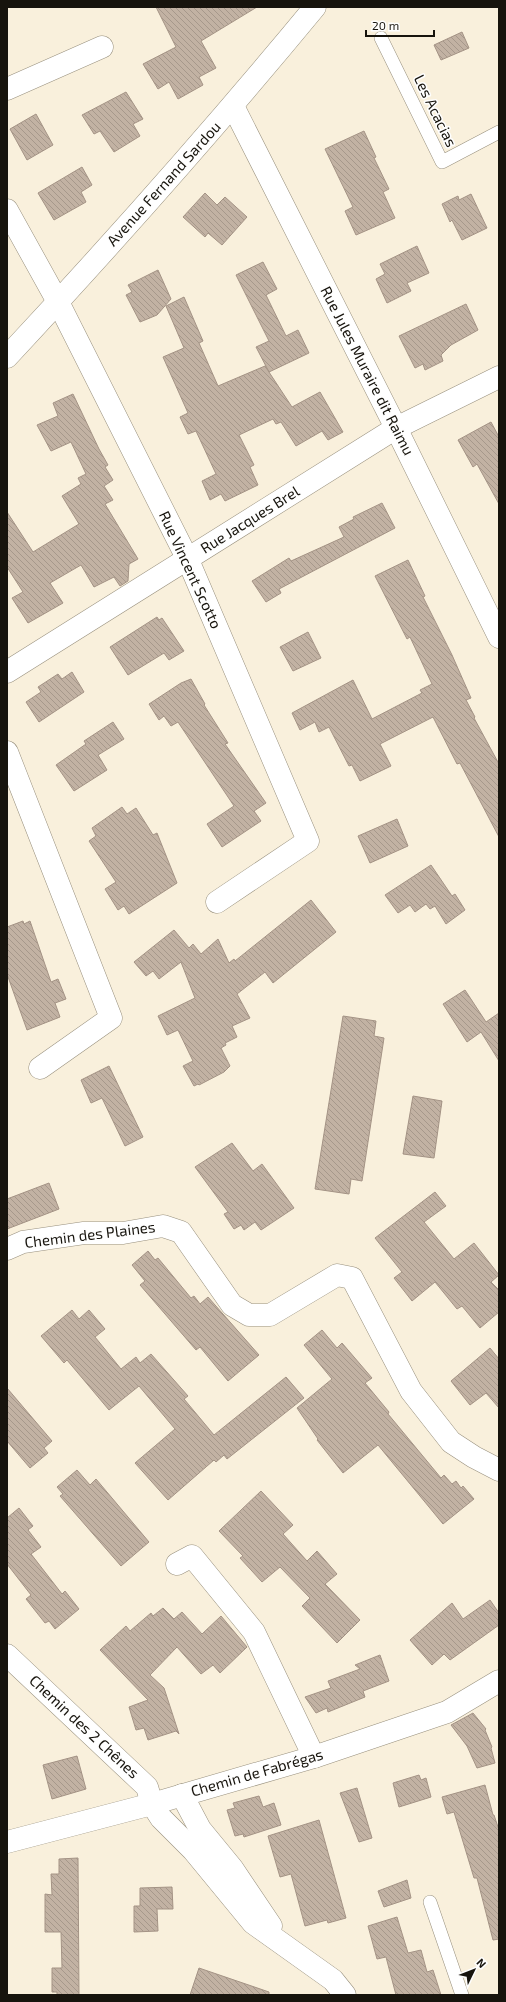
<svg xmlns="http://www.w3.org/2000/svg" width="506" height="2002" viewBox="0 0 506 2002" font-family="'Exo 2',sans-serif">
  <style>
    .building { fill: url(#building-back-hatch); stroke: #a49385 }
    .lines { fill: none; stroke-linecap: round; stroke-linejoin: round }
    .lane-casing { stroke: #98907e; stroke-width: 14 }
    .street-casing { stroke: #98907e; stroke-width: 23 }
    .secondary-casing { stroke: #98907e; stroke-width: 23 }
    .lane { stroke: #fff; stroke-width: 13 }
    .street { stroke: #fff; stroke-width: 22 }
    .secondary { stroke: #fff; stroke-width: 22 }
    .labels { text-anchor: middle; stroke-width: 3; stroke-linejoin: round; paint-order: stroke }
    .street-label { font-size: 15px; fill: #17140d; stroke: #fefefe }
  </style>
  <defs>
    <pattern id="building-back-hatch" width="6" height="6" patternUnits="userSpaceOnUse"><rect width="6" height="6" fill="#c2b2a3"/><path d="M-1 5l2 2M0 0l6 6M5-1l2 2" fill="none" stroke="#a6988b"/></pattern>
  </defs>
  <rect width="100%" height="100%" fill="#f9f0dc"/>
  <g class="building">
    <polygon points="156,7 257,7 201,41 216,68 199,77 203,85 178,99 169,82 158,89 143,64 176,47"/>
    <polygon points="462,32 469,48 441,60 434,45"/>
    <polygon points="126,92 143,119 133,124 140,136 114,152 100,131 94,134 82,115"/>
    <polygon points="36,114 53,145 27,160 10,129"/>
    <polygon points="364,131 376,157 374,158 389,189 383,192 395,218 356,235 345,211 353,207 325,149"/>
    <polygon points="82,167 92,185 81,192 86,202 54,220 38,193"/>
    <polygon points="205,193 217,205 225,197 247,217 222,245 208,233 205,237 183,217"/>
    <polygon points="471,194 487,228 462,240 452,220 450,222 442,204 458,196 459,200"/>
    <polygon points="417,246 429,273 407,283 411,291 387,303 376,279 385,274 380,264"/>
    <polygon points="263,262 277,289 266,295 286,336 298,330 309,353 269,372 256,347 269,341 236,275"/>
    <polygon points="158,270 171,299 157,315 140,322 126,295 132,292 128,285"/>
    <polygon points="184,297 203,341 199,343 218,386 265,366 292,407 320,392 343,432 328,440 322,431 296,446 281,422 276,424 273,419 239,435 254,465 250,467 258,485 225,501 221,494 210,500 202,481 216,474 196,431 188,434 180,417 188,413 163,357 184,348 166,306"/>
    <polygon points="466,304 478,330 451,345 441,355 443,361 425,370 423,364 415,368 399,336"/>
    <polygon points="73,394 99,449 108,465 105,467 113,480 104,486 113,500 105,504 138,559 129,564 128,581 120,586 114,577 94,587 81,565 50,583 63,603 28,623 12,598 23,592 7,567 7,512 33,552 79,524 62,496 81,484 78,478 86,474 71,442 51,451 37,425 58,416 53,403"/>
    <polygon points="491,422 499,437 499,504 477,464 473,467 458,440"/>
    <polygon points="382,503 395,528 279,589 281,593 266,602 252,581 289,558 291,561 344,537 339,527 354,519 353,517"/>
    <polygon points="408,560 425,596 423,597 452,655 471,698 466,700 475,717 474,718 499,764 499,837 460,763 457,764 433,717 380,744 391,766 360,781 352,765 349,766 329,727 319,732 315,722 300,730 292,713 353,680 372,719 422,693 420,690 432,684 410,637 407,639 375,576"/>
    <polygon points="157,617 159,620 162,618 184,651 169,660 164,653 128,675 110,647"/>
    <polygon points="308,632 321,658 293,671 280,647"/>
    <polygon points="72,672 84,692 39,722 26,702 41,692 38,687 58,674 62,679"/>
    <polygon points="191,679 205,704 204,705 228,743 225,744 266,803 254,811 261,821 222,847 207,824 234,806 178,722 171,726 164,716 159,720 149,704 181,683"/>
    <polygon points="113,722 124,739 98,755 107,770 74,791 56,765 86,744 84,741"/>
    <polygon points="122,807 127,814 136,808 153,835 157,833 177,883 129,914 124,906 118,910 105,889 116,882 89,841 96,836 92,828"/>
    <polygon points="397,819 408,846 370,863 358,836"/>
    <polygon points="431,865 452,896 455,894 465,910 446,924 435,906 430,909 426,904 415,912 410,905 398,913 385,895"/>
    <polygon points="311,900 336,932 273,983 265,972 237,994 250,1018 232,1026 237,1037 225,1043 226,1045 221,1048 230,1066 224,1072 199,1085 198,1084 194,1086 183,1066 193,1061 178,1030 167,1035 158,1016 195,998 181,962 159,979 153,971 146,976 134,962 174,930 189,948 193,944 201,954 218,939 229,963 234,959 235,961"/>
    <polygon points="23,921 24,924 30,921 51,982 58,979 66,999 55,1003 60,1017 27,1030 7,974 7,927"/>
    <polygon points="465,990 486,1022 499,1013 499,1061 481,1032 467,1042 443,1004"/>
    <polygon points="343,1016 376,1021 374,1036 384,1038 362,1181 351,1179 349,1194 315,1189"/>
    <polygon points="109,1066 143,1137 125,1146 102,1098 91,1103 81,1080"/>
    <polygon points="413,1096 442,1101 434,1158 403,1154"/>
    <polygon points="232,1143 253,1171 262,1164 294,1208 261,1230 255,1222 244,1230 241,1225 234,1229 224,1214 228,1212 195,1167"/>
    <polygon points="49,1183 59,1209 7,1229 7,1199"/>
    <polygon points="435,1192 446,1206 424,1222 454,1259 474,1243 499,1275 491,1282 499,1290 499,1312 480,1328 462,1306 457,1309 435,1282 412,1301 394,1278 402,1272 375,1238"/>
    <polygon points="148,1251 155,1260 158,1258 191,1298 194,1296 200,1304 208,1297 259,1355 228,1381 200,1347 196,1350 140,1285 145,1281 132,1265"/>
    <polygon points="72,1310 79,1319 89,1310 105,1329 95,1337 121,1369 136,1357 140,1363 151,1354 188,1396 184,1399 214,1435 286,1377 304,1398 227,1459 224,1455 216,1462 214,1460 168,1500 135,1463 175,1429 139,1386 109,1410 67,1360 64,1363 41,1336"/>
    <polygon points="322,1330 337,1348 342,1343 372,1378 365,1383 389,1412 388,1414 441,1478 444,1475 452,1484 456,1481 461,1488 463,1486 474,1499 443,1524 378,1445 343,1473 317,1440 318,1439 297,1408 332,1379 304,1345"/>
    <polygon points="490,1348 499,1359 499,1408 486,1393 470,1405 451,1381"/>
    <polygon points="7,1388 52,1441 44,1448 48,1453 30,1468 7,1441"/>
    <polygon points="77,1470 90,1485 96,1479 149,1542 121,1566 60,1496 63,1494 57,1487"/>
    <polygon points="261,1491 293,1525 283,1534 307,1561 317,1551 337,1574 325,1584 360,1620 337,1643 302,1606 310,1598 280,1567 262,1582 240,1558 243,1556 219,1531"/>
    <polygon points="19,1508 33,1526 28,1530 41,1547 31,1554 62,1594 65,1591 79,1609 55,1629 49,1621 45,1623 26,1599 31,1595 7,1564 7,1518"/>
    <polygon points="490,1600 499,1613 499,1625 450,1660 444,1654 432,1665 410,1640 452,1603 463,1619"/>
    <polygon points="163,1608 174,1619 182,1612 202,1634 221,1616 247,1647 220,1673 213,1665 201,1674 177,1647 150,1675 164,1688 179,1734 176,1731 148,1740 144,1728 136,1730 129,1707 148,1700 100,1650 126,1626 130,1631 151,1613 153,1616"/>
    <polygon points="380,1655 389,1681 363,1691 365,1697 328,1712 327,1708 316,1713 305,1697 331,1688 328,1681 360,1669 355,1665"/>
    <polygon points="473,1713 486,1729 485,1730 492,1747 491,1748 495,1763 477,1768 467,1746 451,1725"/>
    <polygon points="77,1756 86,1789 52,1799 43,1765"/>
    <polygon points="419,1775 421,1780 426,1778 431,1797 399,1807 393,1783"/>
    <polygon points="485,1785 493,1815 494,1815 499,1830 499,1939 493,1940 477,1878 474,1878 454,1812 447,1814 442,1797"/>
    <polygon points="357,1788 372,1838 359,1842 340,1793"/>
    <polygon points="259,1796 263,1807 274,1803 281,1825 244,1837 243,1834 235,1836 227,1810 235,1808 233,1803"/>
    <polygon points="319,1820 346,1918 328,1923 327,1920 305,1926 291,1874 280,1877 268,1836"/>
    <polygon points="78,1858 79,1995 57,1995 57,1992 52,1992 52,1968 62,1968 61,1932 45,1932 45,1894 52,1895 51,1874 59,1874 59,1859"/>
    <polygon points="407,1880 411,1898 384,1907 378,1891"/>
    <polygon points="172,1887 173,1909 157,1909 158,1931 134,1932 134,1906 140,1906 140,1888"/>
    <polygon points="397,1917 408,1953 421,1950 427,1972 433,1970 441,1995 396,1995 386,1957 377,1959 368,1926"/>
    <polygon points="199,1968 269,1992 269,1995 190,1995"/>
  </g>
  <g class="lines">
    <defs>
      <g id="lane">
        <polyline points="381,38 442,162 499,132"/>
        <polyline points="430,1902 462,1995"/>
      </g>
      <g id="street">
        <polyline points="7,89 102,47"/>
        <polyline points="233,106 396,428 499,637"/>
        <polyline points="7,210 58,302 188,560 308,841 217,902"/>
        <path d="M7,357C113,243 216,127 315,7"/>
        <polyline points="7,672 396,428 499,377"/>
        <polyline points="7,752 111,1018 40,1068"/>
        <polyline points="7,1249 23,1242 84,1233 123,1233 163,1226 181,1232 232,1305 249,1315 270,1315 337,1275 352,1278 411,1391 451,1442 474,1457 499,1470"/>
        <polyline points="177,1564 192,1556 254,1632 314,1757"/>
        <polyline points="7,1655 147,1787 152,1804"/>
      </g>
      <g id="secondary">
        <polyline points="182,1795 200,1829 232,1868 271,1926"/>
        <polyline points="152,1804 161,1818 193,1850 253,1923 333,1980 345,1995"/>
        <polyline points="7,1842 152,1804 314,1757 447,1712 499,1681"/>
      </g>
    </defs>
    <use href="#lane" class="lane-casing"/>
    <use href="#street" class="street-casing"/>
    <use href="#secondary" class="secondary-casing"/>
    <use href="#lane" class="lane"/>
    <use href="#street" class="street"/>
    <use href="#secondary" class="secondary"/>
  </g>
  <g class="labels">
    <g class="street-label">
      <text transform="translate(435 111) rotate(64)" y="5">Les Acacias</text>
      <text transform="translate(164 184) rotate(-48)" y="5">Avenue Fernand Sardou</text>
      <text transform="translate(367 371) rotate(63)" y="5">Rue Jules Muraire dit Raimu</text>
      <text transform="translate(250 520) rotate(-32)" y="5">Rue Jacques Brel</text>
      <text transform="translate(190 570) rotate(65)" y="5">Rue Vincent Scotto</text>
      <text transform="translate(90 1235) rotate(-7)" y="5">Chemin des Plaines</text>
      <text transform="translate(84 1727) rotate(43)" y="5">Chemin des 2 Chênes</text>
      <text transform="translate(257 1773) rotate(-16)" y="5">Chemin de Fabrégas</text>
    </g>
  </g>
  <rect width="506" height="2002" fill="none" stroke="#17140d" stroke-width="16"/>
  <g transform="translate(474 1970) rotate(47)" stroke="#fefefe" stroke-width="3" paint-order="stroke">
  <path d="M0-3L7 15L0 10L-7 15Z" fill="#17140d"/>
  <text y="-6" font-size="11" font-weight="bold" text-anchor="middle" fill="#17140d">N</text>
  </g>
  <path d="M366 30v6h68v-6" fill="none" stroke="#17140d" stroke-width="2"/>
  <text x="372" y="30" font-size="12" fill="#17140d" stroke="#fefefe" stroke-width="3" paint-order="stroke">20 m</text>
</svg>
